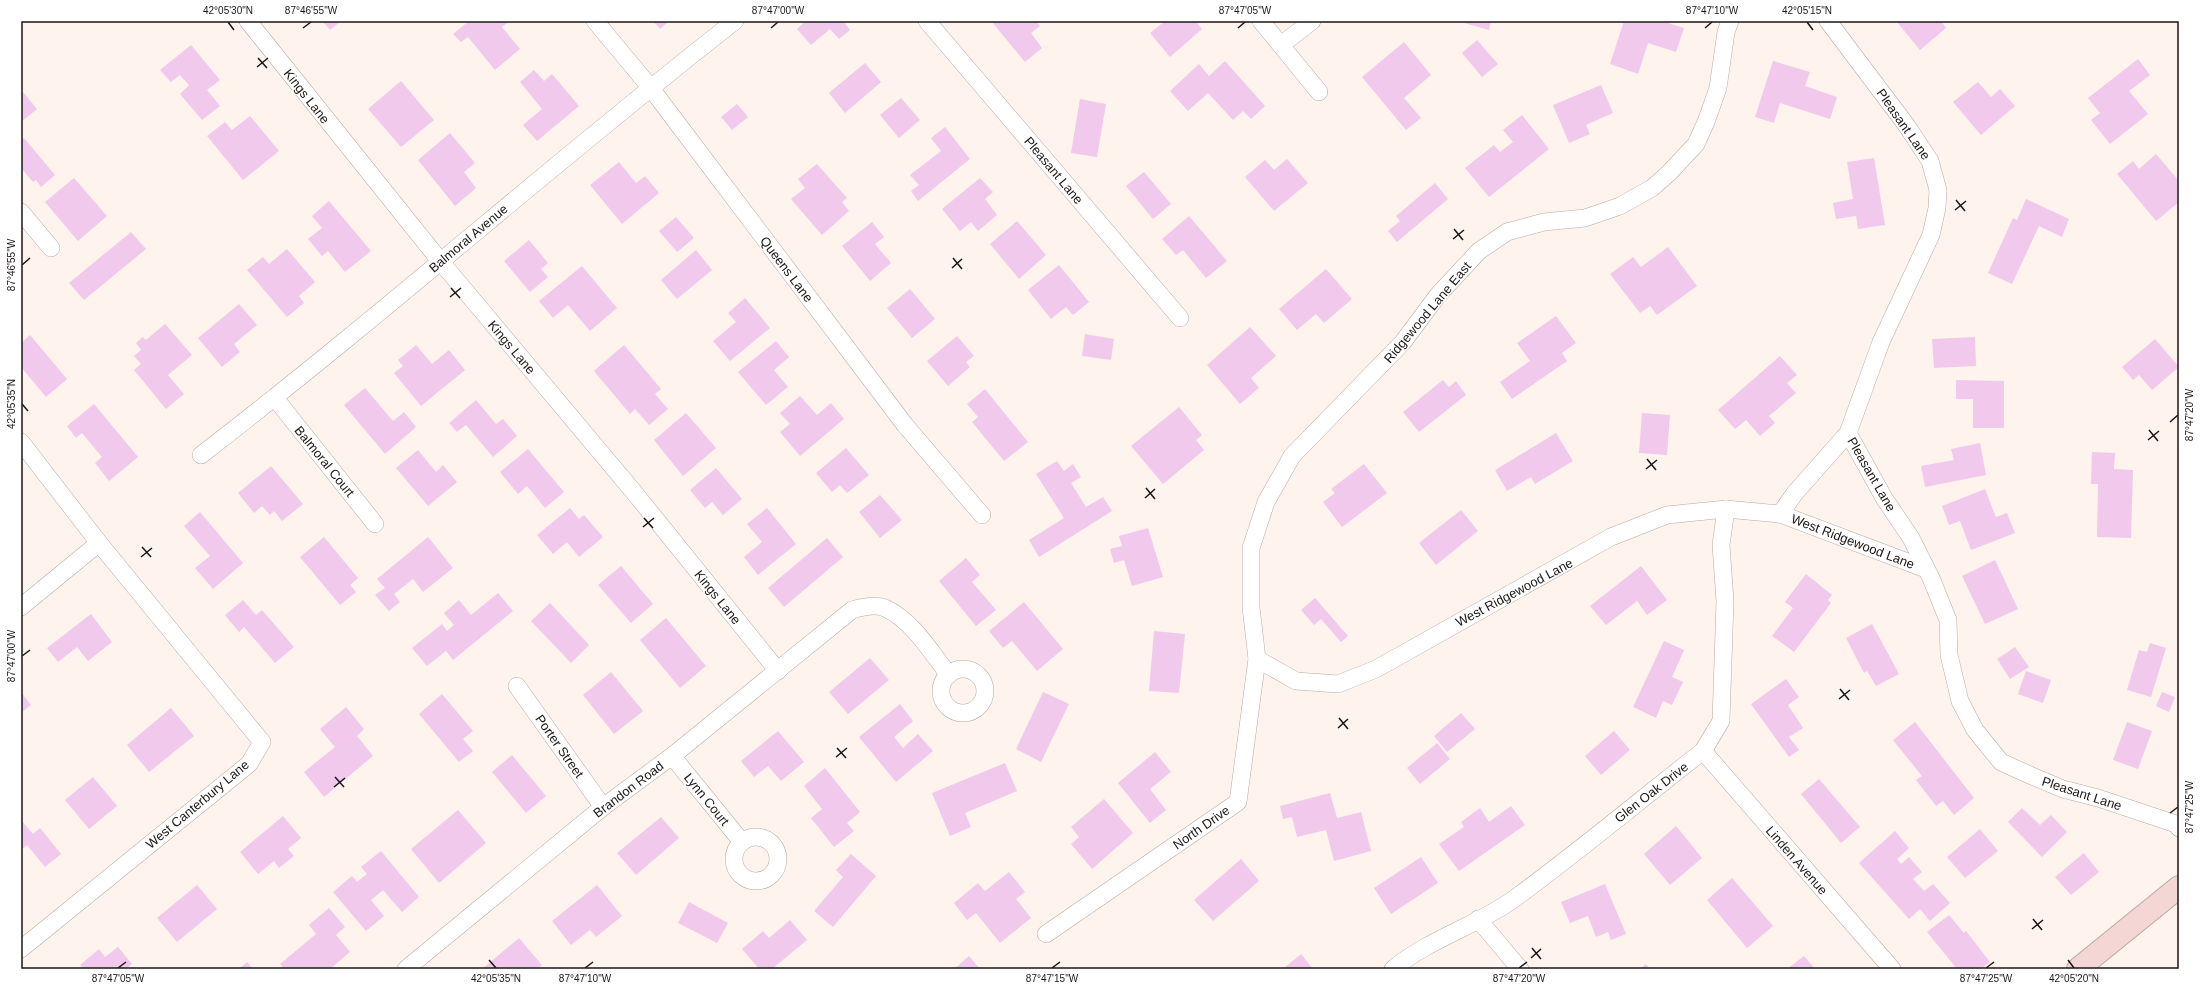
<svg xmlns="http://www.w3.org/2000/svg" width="2200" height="990" viewBox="0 0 2200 990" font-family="Arial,sans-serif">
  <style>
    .building { fill: #f1c9ec }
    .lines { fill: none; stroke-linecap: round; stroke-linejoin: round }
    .street-casing { stroke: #b7aba3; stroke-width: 18 }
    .secondary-casing { stroke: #b7aba3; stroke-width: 24 }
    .street { stroke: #fff; stroke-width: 17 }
    .secondary { stroke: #f4d6d4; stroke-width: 22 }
    .ticks { fill: none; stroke: #1b1614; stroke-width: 1.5 }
    .labels { text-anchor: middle; stroke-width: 3; stroke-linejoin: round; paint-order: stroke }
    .street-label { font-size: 13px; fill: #1b1614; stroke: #fff }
    .neatline { fill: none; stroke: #1b1614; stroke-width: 1.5 }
    .ticks-label { font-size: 10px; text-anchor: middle; fill: #1b1614 }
  </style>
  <rect width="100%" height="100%" fill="#fef3ed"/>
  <g class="building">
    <polygon points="322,21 341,21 330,30"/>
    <polygon points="469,21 510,21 502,27 520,49 495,70 468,37 461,42 453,34"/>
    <polygon points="653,21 669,21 660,29"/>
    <polygon points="806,21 843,21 850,30 839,39 830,29 811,45 797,29"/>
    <polygon points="991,21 1036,21 1040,26 1031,33 1042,48 1025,62"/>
    <polygon points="1165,21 1195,21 1202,29 1170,57 1150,33"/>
    <polygon points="1457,21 1491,21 1489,30"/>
    <polygon points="1624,21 1662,21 1684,28 1676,52 1648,43 1638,74 1610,64"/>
    <polygon points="1896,21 1941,21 1946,28 1920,50"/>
    <polygon points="1477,40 1498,64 1482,77 1462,53"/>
    <polygon points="1404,42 1431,75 1404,98 1421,118 1406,130 1362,77"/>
    <polygon points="191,45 220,80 207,90 220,106 202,120 180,94 189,85 180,75 171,82 160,70"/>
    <polygon points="2138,59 2150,75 2129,91 2148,114 2110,144 2091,120 2100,113 2088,98"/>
    <polygon points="1225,61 1265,106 1251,119 1243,111 1233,120 1208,93 1188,111 1170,91 1199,64 1209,76"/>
    <polygon points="1773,61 1810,72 1805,86 1837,97 1830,119 1780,103 1774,123 1755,117"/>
    <polygon points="865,63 881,82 845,113 829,93"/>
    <polygon points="534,70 544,81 552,74 579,106 537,141 523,125 542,109 520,82"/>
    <polygon points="401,81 434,120 401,147 368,109"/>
    <polygon points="1978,82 1991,97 2000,89 2015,106 1981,135 1953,102"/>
    <polygon points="1601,85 1613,113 1586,125 1590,134 1569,143 1553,105"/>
    <polygon points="23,92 37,109 21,122 21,94"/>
    <polygon points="901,98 920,120 899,138 880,115"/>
    <polygon points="1080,99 1106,104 1097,157 1071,153"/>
    <polygon points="737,104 748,117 732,130 721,117"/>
    <polygon points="1522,115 1549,149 1489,197 1465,168 1494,145 1500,152 1513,142 1503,130"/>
    <polygon points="250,116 279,151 243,180 207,136 225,122 232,130"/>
    <polygon points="945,127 970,159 918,201 911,191 919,185 910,175 941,151 931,138"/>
    <polygon points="450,133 475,163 464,172 476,188 455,206 418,160"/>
    <polygon points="24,138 55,175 41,187 36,180 33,182 21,168 21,141"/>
    <polygon points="2156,154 2179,181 2179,202 2156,221 2117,174 2133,161 2139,169"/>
    <polygon points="1874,158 1885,225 1858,229 1856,216 1836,219 1833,203 1853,199 1847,162"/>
    <polygon points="1287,159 1308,183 1274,211 1245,177 1265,160 1274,170"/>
    <polygon points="619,162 636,183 645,176 659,193 622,224 590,185"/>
    <polygon points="817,164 847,198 842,202 849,211 822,235 791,199 805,188 798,179"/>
    <polygon points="1144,172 1171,204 1153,219 1126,186"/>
    <polygon points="74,178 107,216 78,241 45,202"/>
    <polygon points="980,178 993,192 985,199 997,215 978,231 971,222 960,231 942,209"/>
    <polygon points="1435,183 1448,199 1397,242 1388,231 1400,221 1396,216"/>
    <polygon points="2026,199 2069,219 2062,237 2039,226 2012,284 1988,273 2013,218 2017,220"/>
    <polygon points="329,201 371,251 345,272 328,251 322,256 308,239 322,228 312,216"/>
    <polygon points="1189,216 1227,261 1206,278 1183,250 1176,255 1162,239"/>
    <polygon points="676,217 694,238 677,252 659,231"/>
    <polygon points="1017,221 1046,255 1019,279 990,244"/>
    <polygon points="872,222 884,237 875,244 891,263 870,281 842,246"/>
    <polygon points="131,232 146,249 84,300 69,283"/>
    <polygon points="529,240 548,263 541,269 548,277 530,292 504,261"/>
    <polygon points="1668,247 1697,286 1657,315 1650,306 1640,313 1610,274 1633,257 1641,267"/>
    <polygon points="287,249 315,282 299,296 304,303 287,317 247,270 263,257 269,264"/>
    <polygon points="696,250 712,270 677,299 661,280"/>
    <polygon points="1059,265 1089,302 1073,315 1066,307 1051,319 1028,290"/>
    <polygon points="582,266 617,308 590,331 568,305 553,318 539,301"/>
    <polygon points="1326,269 1352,299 1324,323 1316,314 1297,330 1279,309"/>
    <polygon points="910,289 935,319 912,338 887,308"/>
    <polygon points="745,298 770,328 730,361 713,341 736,322 728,313"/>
    <polygon points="239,304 257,325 234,344 240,352 222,367 198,338"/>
    <polygon points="1556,316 1576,343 1562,353 1567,361 1512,399 1500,382 1530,361 1517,343"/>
    <polygon points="165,324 192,355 168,375 184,394 166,409 134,370 141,364 134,356 141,350 136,343 143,337 146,340"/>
    <polygon points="1250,327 1276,356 1251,378 1259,388 1240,404 1207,365"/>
    <polygon points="1085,334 1114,339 1111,360 1082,356"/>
    <polygon points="30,335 67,379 46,397 21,367 21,343"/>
    <polygon points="957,336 974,356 966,362 970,367 948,386 927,361"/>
    <polygon points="1975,337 1976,366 1934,368 1932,339"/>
    <polygon points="2155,339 2179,367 2152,390 2139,375 2133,380 2122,367"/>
    <polygon points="776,341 789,357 774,370 788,387 766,405 738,372"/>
    <polygon points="416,345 432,364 449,350 465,370 421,406 394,373 403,366 398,360"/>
    <polygon points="624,345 661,389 655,394 668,409 649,425 635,409 630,414 594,371"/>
    <polygon points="1780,356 1797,375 1787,383 1796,393 1769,416 1775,423 1760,436 1746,420 1735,429 1718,410"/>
    <polygon points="1443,380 1449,387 1456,381 1466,395 1419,432 1403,412"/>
    <polygon points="1956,380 2004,381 2004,428 1973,428 1973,399 1956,399"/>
    <polygon points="365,388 393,421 404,412 416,427 385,454 344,405"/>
    <polygon points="985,389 1028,442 1004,461 972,422 978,417 967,404"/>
    <polygon points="800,396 817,415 831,403 844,419 800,456 780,432 790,424 780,413"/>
    <polygon points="476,400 496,424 503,419 517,436 493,457 466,425 457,432 449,423"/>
    <polygon points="94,404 138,457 109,481 95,463 102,457 82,433 76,438 67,426"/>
    <polygon points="1179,407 1202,435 1196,440 1204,450 1163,484 1131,446"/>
    <polygon points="686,413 716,448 683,476 654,440"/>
    <polygon points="1642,413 1670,415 1667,455 1639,453"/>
    <polygon points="1556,433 1573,461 1535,484 1531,477 1507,491 1495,470"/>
    <polygon points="1980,443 1986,475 1925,487 1921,466 1954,460 1951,449"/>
    <polygon points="846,448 869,475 847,493 840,485 832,492 816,473"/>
    <polygon points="528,449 564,492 545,508 527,486 518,494 500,472"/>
    <polygon points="418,450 436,472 443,465 457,482 428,506 396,468"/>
    <polygon points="2092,452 2115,453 2114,469 2133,470 2131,538 2097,537 2098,484 2091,484"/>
    <polygon points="1057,461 1064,471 1073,464 1081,477 1071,483 1086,507 1103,497 1112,511 1039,557 1029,540 1064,518 1036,474"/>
    <polygon points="1364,464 1387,493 1342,527 1323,502 1335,493 1331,489"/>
    <polygon points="271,466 303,504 282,521 274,511 270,515 262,506 254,513 238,493"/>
    <polygon points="716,468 742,499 723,515 712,502 705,508 690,490"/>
    <polygon points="1985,489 1996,517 2007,513 2015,533 1971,550 1960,521 1949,525 1942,506"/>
    <polygon points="880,495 902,520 880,538 859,512"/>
    <polygon points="570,508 579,519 584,515 603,537 579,557 567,542 553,554 537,535"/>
    <polygon points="767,508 796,544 758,575 744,557 762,542 747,524"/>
    <polygon points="1461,510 1478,531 1436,565 1419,543"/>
    <polygon points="200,512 243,563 213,589 195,568 210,556 184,526"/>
    <polygon points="1148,528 1163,577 1132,586 1124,560 1114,563 1110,549 1122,546 1119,536"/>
    <polygon points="324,537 358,578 350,585 356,592 340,605 300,557"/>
    <polygon points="428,537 453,568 423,592 413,579 394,594 400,602 389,611 375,595 385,588 377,579"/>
    <polygon points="827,538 843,557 784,607 768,588"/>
    <polygon points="966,558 980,575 972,582 996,610 976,626 939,581"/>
    <polygon points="1995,560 2018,609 1985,624 1962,576"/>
    <polygon points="621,566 653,604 631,623 598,585"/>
    <polygon points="1641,566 1667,600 1647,615 1637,601 1606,625 1590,606"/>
    <polygon points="1806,574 1832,595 1828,600 1831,603 1794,652 1772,636 1793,608 1785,602"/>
    <polygon points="498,593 513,611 453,660 446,651 427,666 412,648 442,624 447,631 454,625 444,613 459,600 471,615"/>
    <polygon points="1315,598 1348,636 1341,642 1321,619 1314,625 1301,610"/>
    <polygon points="243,600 256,615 262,610 294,647 275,663 244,627 239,632 225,615"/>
    <polygon points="1024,602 1063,649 1037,671 1012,641 1003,648 989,631"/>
    <polygon points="550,603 589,645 571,663 531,621"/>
    <polygon points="91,614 112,642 88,661 77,647 58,662 47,648"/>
    <polygon points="666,618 706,666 680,688 640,640"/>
    <polygon points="1872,624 1899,674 1876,686 1867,671 1864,673 1846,638"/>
    <polygon points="1154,631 1185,634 1179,693 1149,691"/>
    <polygon points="1664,641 1684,650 1672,677 1683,682 1672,705 1663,701 1656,718 1633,707"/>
    <polygon points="2150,643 2166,648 2151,697 2127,690 2139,650 2147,652"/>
    <polygon points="2015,647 2029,667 2010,679 1997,659"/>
    <polygon points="870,658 889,680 848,714 829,692"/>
    <polygon points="2026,671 2051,680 2043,703 2018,694"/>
    <polygon points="611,672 643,711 614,734 583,695"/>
    <polygon points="1786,679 1799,697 1788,705 1803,728 1789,737 1799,750 1789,757 1751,704"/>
    <polygon points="21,692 31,705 21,713"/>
    <polygon points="1043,692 1069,704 1041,762 1016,749"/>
    <polygon points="2162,692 2175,697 2169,712 2156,706"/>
    <polygon points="442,694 473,731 463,739 473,751 459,762 419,714"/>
    <polygon points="900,704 913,721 894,737 903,748 918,734 933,751 896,782 859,737"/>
    <polygon points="346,707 364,729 357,736 373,756 324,797 304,772 335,747 320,729"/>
    <polygon points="171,708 194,736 149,772 127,745"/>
    <polygon points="1461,713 1475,729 1447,752 1434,736"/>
    <polygon points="1915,722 1974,798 1954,815 1943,801 1936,806 1916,780 1922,776 1893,740"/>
    <polygon points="2127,722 2152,731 2138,769 2113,760"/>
    <polygon points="778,731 804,762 781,781 768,766 754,777 741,761"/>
    <polygon points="1614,731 1630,750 1601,775 1585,756"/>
    <polygon points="1437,743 1450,759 1420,784 1407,768"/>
    <polygon points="1155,752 1171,772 1150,789 1166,810 1150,823 1118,783"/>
    <polygon points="512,755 546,796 526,813 492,772"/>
    <polygon points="1005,763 1017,791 965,813 971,827 950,836 932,793"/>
    <polygon points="825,768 860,812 847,823 854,831 834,847 811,818 822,809 804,786"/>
    <polygon points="93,777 117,806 89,829 65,800"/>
    <polygon points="1819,779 1860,827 1841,843 1801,794"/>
    <polygon points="1330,793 1337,818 1361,812 1371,851 1334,861 1326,830 1297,837 1292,817 1283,819 1280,806"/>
    <polygon points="1104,799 1133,833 1092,869 1071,844 1079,837 1071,827"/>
    <polygon points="1511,806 1525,825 1459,871 1439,844 1464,827 1461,822 1480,808 1489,822"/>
    <polygon points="2022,808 2040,825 2051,815 2067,832 2042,857 2008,822"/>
    <polygon points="458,810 486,843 439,883 411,849"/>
    <polygon points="283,816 301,838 288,849 294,856 279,868 274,861 258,874 240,852"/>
    <polygon points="661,817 679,838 636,875 617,853"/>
    <polygon points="21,820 33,834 40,828 61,854 45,867 27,845 21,850"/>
    <polygon points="1676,826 1702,858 1670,885 1644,854"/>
    <polygon points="1980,829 1998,851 1965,878 1947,857"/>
    <polygon points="1895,831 1909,848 1897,859 1901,864 1909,857 1922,872 1913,879 1924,891 1933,884 1950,903 1930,921 1920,909 1909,919 1859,863"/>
    <polygon points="381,851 419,897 402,912 383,890 371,900 384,916 366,931 333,892 352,876 357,882 367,874 361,867"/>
    <polygon points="2084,853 2099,872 2071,895 2055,877"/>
    <polygon points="851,854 876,876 833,927 814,911 843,877 836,870"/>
    <polygon points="1421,857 1438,883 1391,914 1374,888"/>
    <polygon points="1241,859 1259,881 1213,921 1194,900"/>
    <polygon points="1009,872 1025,892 1016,899 1031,918 1000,943 976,913 967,920 954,903 978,883 985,891"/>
    <polygon points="1732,878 1773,926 1747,948 1707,900"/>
    <polygon points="1605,884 1626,934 1611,940 1608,932 1596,937 1588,916 1570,923 1561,902"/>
    <polygon points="197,885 217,909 177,942 157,918"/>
    <polygon points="597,885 622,916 596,937 590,930 571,945 552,921"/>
    <polygon points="689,902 728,923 717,943 678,923"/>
    <polygon points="329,908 345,927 336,935 350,952 330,969 284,969 280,964 316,934 309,925"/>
    <polygon points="1949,915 1964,933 1966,931 1990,962 1981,969 1957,969 1927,932"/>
    <polygon points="790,920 807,940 772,969 759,969 742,949 763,931 769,938"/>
    <polygon points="519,938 542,965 537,969 482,969"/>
    <polygon points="118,947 132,964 126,969 84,969 80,965 99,949 105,957"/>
    <polygon points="1301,954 1313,969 1283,969"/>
    <polygon points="969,956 980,969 954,969"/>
    <polygon points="1804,956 1815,969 1787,969"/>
    <polygon points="247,962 253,969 239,969"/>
    <polygon points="1646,964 1650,969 1640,969"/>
  </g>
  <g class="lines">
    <defs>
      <g id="street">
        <polyline points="248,21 441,262 633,491 778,671"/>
        <polyline points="595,21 650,87 905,425 982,515"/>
        <polyline points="927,21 1180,318"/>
        <polyline points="1261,21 1319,92"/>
        <polyline points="1828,21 1907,126 1930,161 1938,190 1937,208 1931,235 1881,342 1848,433 1884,498 1911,538 1931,578 1948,620 1949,655 1960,701 1975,730 2001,762 2032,776 2063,789 2098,798 2176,824 2179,828"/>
        <polyline points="1281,45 1312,21"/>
        <polyline points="21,212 51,248"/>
        <polyline points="275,398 375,524"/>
        <polyline points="21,442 99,543 262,742 249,764 21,949"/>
        <path d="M201,455C383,315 554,162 735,21"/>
        <polyline points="1780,514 1795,493 1848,433"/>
        <polyline points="21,607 99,543"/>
        <polyline points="1257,659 1296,681 1338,684 1376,669 1611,537 1667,515 1726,509 1780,514 1926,569"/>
        <circle cx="963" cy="691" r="22"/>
        <polyline points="517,686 603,807"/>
        <polyline points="1703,751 1892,969"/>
        <polyline points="672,756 742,842"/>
        <circle cx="756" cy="859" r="22"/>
        <polyline points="1478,919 1520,969"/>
        <polyline points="1046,934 1238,802 1257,659 1251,607 1251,548 1266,502 1292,456 1403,342 1438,295 1479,251 1507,232 1544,222 1585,218 1620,206 1652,188 1669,173 1696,144 1706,122 1718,88 1726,32 1730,21"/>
        <path d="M406,969L603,807L672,756L852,610C862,607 875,604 885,608C912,620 931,652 949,675"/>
        <path d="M1393,969C1429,939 1476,926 1514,899C1578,852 1640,800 1703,751L1721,721L1725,601L1721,545L1726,509"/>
      </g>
      <polyline id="secondary" points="2078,969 2179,887"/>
    </defs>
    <use href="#street" class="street-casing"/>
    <use href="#secondary" class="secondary-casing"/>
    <use href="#street" class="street"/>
    <use href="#secondary" class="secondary"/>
  </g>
  <path class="ticks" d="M228,22L234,30M1807,22L1813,30M303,28L311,22M771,28L778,22M1238,28L1245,22M1705,28L1712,22M258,58L267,68M257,67L268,58M1956,200L1965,211M1955,210L1966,201M1454,229L1463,240M1453,239L1464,230M953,258L962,269M22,265L30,258M952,268L962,259M451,288L460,298M450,297L461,288M22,404L28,411M2170,422L2178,415M2149,430L2158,441M2148,440L2159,431M1647,459L1656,470M1646,469L1657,460M1146,488L1155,499M1145,498L1155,489M644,518L653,528M643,527L654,518M142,547L151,557M141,557L152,548M22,656L30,650M1840,689L1849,700M1839,699L1850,690M1339,718L1348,729M1338,728L1348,719M837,748L846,758M836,757L847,748M335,777L344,787M334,787L345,778M2170,813L2178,807M2033,919L2042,930M2032,929L2043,920M1532,948L1541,959M1531,958L1541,949M489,960L496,968M2068,960L2074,968M118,968L126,962M585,968L593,962M1052,968L1060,962M1519,968L1527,962M1986,968L1994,962"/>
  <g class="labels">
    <g class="street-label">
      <text transform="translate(307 96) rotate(52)" y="5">Kings Lane</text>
      <text transform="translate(1904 124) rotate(55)" y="5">Pleasant Lane</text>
      <text transform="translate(1054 170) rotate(50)" y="5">Pleasant Lane</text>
      <text transform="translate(468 238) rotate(-40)" y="5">Balmoral Avenue</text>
      <text transform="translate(787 269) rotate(53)" y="5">Queens Lane</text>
      <text transform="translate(1427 312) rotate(-50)" y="5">Ridgewood Lane East</text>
      <text transform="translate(512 347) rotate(50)" y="5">Kings Lane</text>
      <text transform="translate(325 461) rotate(51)" y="5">Balmoral Court</text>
      <text transform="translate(1872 474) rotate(60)" y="5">Pleasant Lane</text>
      <text transform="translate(1853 541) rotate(21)" y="5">West Ridgewood Lane</text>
      <text transform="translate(1514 592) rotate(-28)" y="5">West Ridgewood Lane</text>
      <text transform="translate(718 597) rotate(51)" y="5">Kings Lane</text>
      <text transform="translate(560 746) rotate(55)" y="5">Porter Street</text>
      <text transform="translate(628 789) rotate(-37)" y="5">Brandon Road</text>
      <text transform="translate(1651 792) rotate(-38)" y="5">Glen Oak Drive</text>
      <text transform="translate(2082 793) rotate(18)" y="5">Pleasant Lane</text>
      <text transform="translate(707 799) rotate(51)" y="5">Lynn Court</text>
      <text transform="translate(197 804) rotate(-40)" y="5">West Canterbury Lane</text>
      <text transform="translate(1201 827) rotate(-35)" y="5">North Drive</text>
      <text transform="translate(1797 860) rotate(49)" y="5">Linden Avenue</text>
    </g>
  </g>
  <rect width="2200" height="990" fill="none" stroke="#ffffff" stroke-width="44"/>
  <rect x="22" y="22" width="2156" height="946" class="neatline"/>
  <g class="ticks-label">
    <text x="228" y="14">42°05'30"N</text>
    <text x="311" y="14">87°46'55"W</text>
    <text x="778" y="14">87°47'00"W</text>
    <text x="1245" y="14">87°47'05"W</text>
    <text x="1712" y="14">87°47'10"W</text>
    <text x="1807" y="14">42°05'15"N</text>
    <text transform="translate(11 265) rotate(-90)" y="4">87°46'55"W</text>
    <text transform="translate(11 404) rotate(-90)" y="4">42°05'35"N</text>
    <text transform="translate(2189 415) rotate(-90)" y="4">87°47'20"W</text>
    <text transform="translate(11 656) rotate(-90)" y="4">87°47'00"W</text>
    <text transform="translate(2189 807) rotate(-90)" y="4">87°47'25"W</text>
    <text x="118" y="982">87°47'05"W</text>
    <text x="496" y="982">42°05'35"N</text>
    <text x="585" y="982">87°47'10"W</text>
    <text x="1052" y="982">87°47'15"W</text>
    <text x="1519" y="982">87°47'20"W</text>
    <text x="1986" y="982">87°47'25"W</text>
    <text x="2074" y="982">42°05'20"N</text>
  </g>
</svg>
